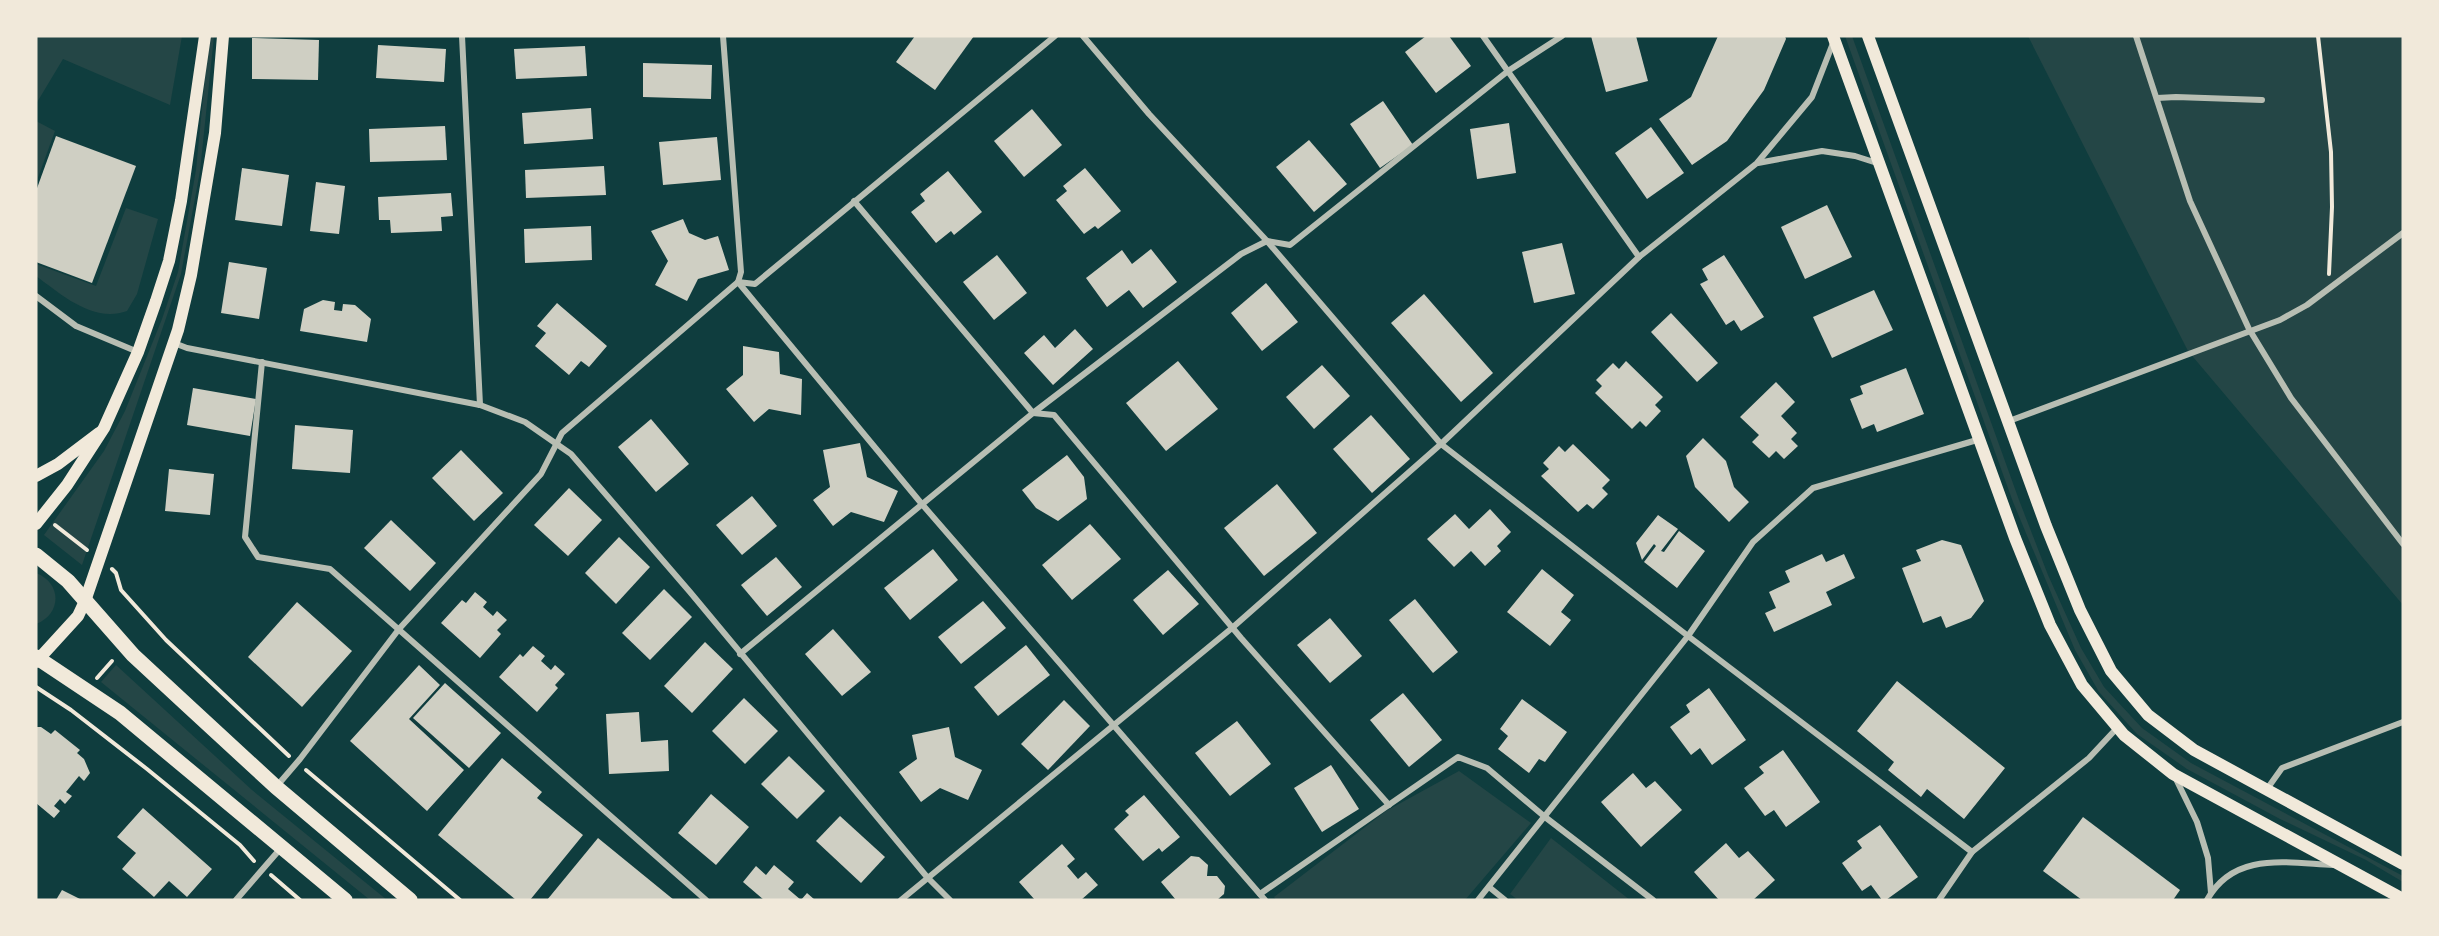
<svg xmlns="http://www.w3.org/2000/svg" width="2439" height="936" viewBox="0 0 2439 936" font-family="'Sofia Sans Condensed',sans-serif">
  <style>
    .green { fill: #244646 }
    .building { fill: #cfcfc3 }
    .lines { fill: none; stroke-linecap: round; stroke-linejoin: round }
    .path { stroke: #f1e9da; stroke-width: 4 }
    .minor { stroke: #b8beb3; stroke-width: 6 }
    .secondary { stroke: #f1e9da; stroke-width: 12 }
    .primary { stroke: #f1e9da; stroke-width: 15 }
  </style>
  <rect width="100%" height="100%" fill="#0f3d3e"/>
  <g class="green">
    <polygon points="36,36 182,36 170,105 63,59 36,104"/>
    <polygon points="209,36 214,36 200,171 181,274 82,565 44,535 104,451 125,411 162,319 178,272 196,170"/>
    <polygon points="1845,36 1852,36 2019,500 2048,575 2081,648 2104,687 2142,728 2191,763 2403,876 2403,882 2366,860 2280,819 2187,769 2137,734 2099,692 2075,650 2013,502"/>
    <polygon points="2028,36 2403,36 2403,605 2188,351"/>
    <polygon points="36,121 55,131 36,183"/>
    <path d="M126,208L158,219L137,294L127,311C93,323 62,295 36,276V264L96,286Z"/>
    <path d="M36,573C62,583 62,614 36,624Z"/>
    <polygon points="116,665 252,790 387,900 370,900 101,682"/>
    <polygon points="1459,771 1531,823 1465,900 1276,900 1274,897 1386,811"/>
    <polygon points="1551,838 1630,900 1518,900 1510,894"/>
  </g>
  <g class="building">
    <polygon points="915,36 974,36 935,90 896,62"/>
    <polygon points="1426,36 1449,36 1471,66 1436,93 1405,52"/>
    <polygon points="1591,36 1636,36 1648,81 1606,92"/>
    <polygon points="1718,36 1785,36 1786,39 1764,90 1727,141 1692,165 1659,119 1691,97"/>
    <polygon points="252,38 319,40 318,80 252,79"/>
    <polygon points="378,45 446,49 444,82 376,78"/>
    <polygon points="585,46 587,76 516,79 514,49"/>
    <polygon points="643,63 712,65 711,99 643,97"/>
    <polygon points="1383,101 1413,145 1380,168 1350,124"/>
    <polygon points="591,108 593,139 524,144 522,113"/>
    <polygon points="1032,109 1062,145 1024,177 994,141"/>
    <polygon points="1509,123 1516,173 1477,179 1470,129"/>
    <polygon points="445,126 447,160 370,162 369,129"/>
    <polygon points="1651,127 1684,173 1647,199 1615,153"/>
    <polygon points="56,136 136,166 92,283 36,262 36,191"/>
    <polygon points="717,137 721,180 663,185 659,142"/>
    <polygon points="1309,140 1347,184 1314,212 1276,167"/>
    <polygon points="604,166 606,195 526,198 525,170"/>
    <polygon points="242,168 289,175 282,226 235,220"/>
    <polygon points="1085,168 1121,211 1098,229 1095,226 1084,234 1056,200 1067,191 1063,186"/>
    <polygon points="948,171 982,212 954,235 951,231 936,243 911,212 925,201 920,194"/>
    <polygon points="316,182 345,186 339,234 310,231"/>
    <polygon points="451,193 453,216 441,217 442,231 391,233 390,220 379,220 378,197"/>
    <polygon points="1827,205 1852,257 1805,279 1781,227"/>
    <polygon points="683,219 689,233 705,240 718,236 729,270 698,279 687,301 655,285 668,261 651,231"/>
    <polygon points="591,226 592,260 525,263 524,229"/>
    <polygon points="1562,243 1575,294 1534,303 1522,252"/>
    <polygon points="1151,249 1177,282 1143,308 1129,290 1107,307 1086,278 1122,250 1132,264"/>
    <polygon points="997,255 1027,293 994,320 963,282"/>
    <polygon points="1724,255 1764,317 1741,331 1734,320 1726,325 1700,284 1708,280 1702,269"/>
    <polygon points="229,262 267,268 259,319 221,313"/>
    <polygon points="1266,283 1298,322 1262,351 1231,313"/>
    <polygon points="1874,290 1893,330 1832,358 1813,317"/>
    <polygon points="1424,294 1493,373 1461,402 1391,323"/>
    <polygon points="323,300 335,302 334,310 342,311 343,304 355,305 371,319 367,342 300,331 304,309"/>
    <polygon points="557,303 607,346 589,367 581,361 569,375 535,346 546,333 537,326"/>
    <polygon points="1671,313 1718,363 1697,382 1651,332"/>
    <polygon points="1075,329 1093,349 1053,385 1024,353 1044,335 1055,348"/>
    <polygon points="743,346 779,352 780,374 802,379 801,415 769,409 754,422 726,389 743,375"/>
    <polygon points="1178,361 1218,409 1166,451 1126,403"/>
    <polygon points="1626,361 1663,397 1655,405 1661,411 1646,427 1640,421 1632,429 1595,393 1602,386 1596,380 1613,363 1619,369"/>
    <polygon points="1322,365 1350,396 1314,429 1286,397"/>
    <polygon points="1906,368 1924,414 1877,432 1874,424 1862,429 1850,399 1863,394 1860,386"/>
    <polygon points="1776,382 1795,402 1781,416 1797,433 1791,439 1798,446 1784,459 1776,451 1769,458 1752,442 1759,435 1740,417"/>
    <polygon points="193,388 256,399 250,436 187,425"/>
    <polygon points="1371,415 1410,459 1372,493 1333,449"/>
    <polygon points="651,419 689,464 656,492 618,447"/>
    <polygon points="295,425 353,430 350,473 292,469"/>
    <polygon points="1703,438 1726,461 1734,487 1749,502 1729,522 1695,487 1686,456"/>
    <polygon points="860,443 867,477 898,491 884,522 851,512 833,526 813,500 830,487 823,450"/>
    <polygon points="1573,444 1610,480 1602,488 1608,494 1593,509 1587,504 1578,512 1541,476 1549,469 1543,463 1559,446 1565,452"/>
    <polygon points="461,450 503,493 474,521 432,478"/>
    <polygon points="1067,455 1084,477 1087,499 1058,521 1036,508 1022,490"/>
    <polygon points="169,469 214,474 210,515 165,511"/>
    <polygon points="1277,484 1317,533 1264,576 1224,528"/>
    <polygon points="569,488 602,520 568,556 534,525"/>
    <polygon points="752,496 777,526 742,555 716,525"/>
    <polygon points="1490,509 1511,532 1497,546 1501,551 1485,566 1471,551 1454,567 1427,539 1455,514 1469,529"/>
    <polygon points="1658,515 1678,529 1661,551 1664,552 1679,531 1705,551 1677,588 1644,562 1656,546 1654,544 1642,560 1636,543"/>
    <polygon points="391,520 436,563 410,591 364,548"/>
    <polygon points="1090,524 1121,559 1072,600 1042,565"/>
    <polygon points="619,537 650,567 616,604 585,573"/>
    <polygon points="1942,540 1961,545 1984,601 1971,618 1946,628 1941,616 1923,623 1902,568 1921,561 1916,550"/>
    <polygon points="933,549 958,580 910,620 884,588"/>
    <polygon points="1822,554 1826,562 1844,554 1855,578 1826,592 1832,605 1774,632 1765,613 1776,608 1769,592 1790,582 1785,571"/>
    <polygon points="776,557 802,587 767,616 741,585"/>
    <polygon points="1542,569 1574,595 1561,612 1571,620 1550,646 1507,612"/>
    <polygon points="1168,570 1199,604 1163,635 1133,600"/>
    <polygon points="664,589 692,617 650,660 622,633"/>
    <polygon points="475,592 487,602 483,607 493,616 497,611 507,620 497,630 501,634 480,658 441,623 462,600 466,603"/>
    <polygon points="1415,599 1458,652 1433,673 1389,620"/>
    <polygon points="983,601 1006,628 961,664 938,637"/>
    <polygon points="297,602 352,651 302,707 248,657"/>
    <polygon points="1330,618 1362,656 1330,683 1297,645"/>
    <polygon points="833,629 871,672 842,696 805,654"/>
    <polygon points="705,642 733,669 692,713 664,686"/>
    <polygon points="1026,645 1050,675 998,716 974,687"/>
    <polygon points="533,646 545,656 541,661 551,670 555,665 565,674 555,685 558,688 537,712 499,677 520,654 523,657"/>
    <polygon points="419,665 440,685 409,719 464,770 427,811 350,741"/>
    <polygon points="1897,681 2005,768 1964,819 1927,789 1921,797 1888,770 1894,762 1857,731"/>
    <polygon points="445,683 501,733 469,768 413,718"/>
    <polygon points="1709,688 1746,740 1712,765 1700,748 1691,755 1670,727 1690,712 1686,705"/>
    <polygon points="1403,693 1442,740 1409,767 1370,720"/>
    <polygon points="744,698 778,731 745,764 712,731"/>
    <polygon points="1522,699 1567,732 1545,762 1539,759 1529,773 1498,749 1508,736 1500,729"/>
    <polygon points="1064,700 1090,726 1048,770 1021,744"/>
    <polygon points="639,712 641,742 668,740 669,771 609,774 606,714"/>
    <polygon points="1237,721 1271,764 1230,796 1195,753"/>
    <polygon points="36,727 41,727 51,734 55,730 80,750 77,753 84,759 90,773 84,781 79,776 66,792 72,796 65,804 60,799 54,806 60,811 54,818 36,803"/>
    <polygon points="949,727 955,757 982,770 968,800 940,788 921,802 899,772 917,759 912,735"/>
    <polygon points="1783,750 1820,802 1786,827 1774,810 1765,816 1744,788 1764,773 1759,767"/>
    <polygon points="789,756 825,791 797,819 761,784"/>
    <polygon points="502,758 542,792 537,798 583,835 530,900 516,900 438,835"/>
    <polygon points="1331,765 1359,809 1322,832 1294,788"/>
    <polygon points="1633,773 1646,788 1655,781 1682,810 1641,847 1601,802"/>
    <polygon points="711,794 749,827 716,865 678,833"/>
    <polygon points="1144,795 1180,837 1162,852 1159,848 1143,861 1114,829 1129,815 1125,811"/>
    <polygon points="143,808 212,869 187,897 169,881 154,897 122,869 136,853 117,837"/>
    <polygon points="840,816 885,857 861,883 816,841"/>
    <polygon points="2083,817 2180,890 2173,900 2082,900 2043,871"/>
    <polygon points="1880,825 1918,877 1886,900 1882,900 1871,885 1862,891 1842,863 1862,848 1857,841"/>
    <polygon points="598,838 674,900 547,900"/>
    <polygon points="1726,843 1739,858 1748,851 1775,880 1753,900 1719,900 1694,872"/>
    <polygon points="1062,844 1075,859 1067,866 1078,879 1086,872 1098,885 1081,900 1035,900 1019,882"/>
    <polygon points="1191,856 1199,857 1208,865 1207,876 1217,876 1225,886 1224,894 1217,900 1176,900 1161,882"/>
    <polygon points="774,865 794,882 788,889 801,900 807,893 815,900 764,900 743,882 756,866 766,875"/>
    <polygon points="62,890 82,900 56,900"/>
  </g>
  <g class="lines">
    <g class="path">
      <polyline points="2318,36 2331,152 2332,207 2329,274"/>
      <polyline points="55,525 87,550"/>
      <polyline points="112,569 116,573 121,590 166,640 289,756"/>
      <polyline points="97,678 112,661"/>
      <polyline points="36,687 71,710 147,769 240,845 254,861"/>
      <polyline points="306,770 460,900"/>
      <polyline points="271,875 300,900"/>
    </g>
    <g class="minor">
      <polyline points="462,36 480,405"/>
      <polyline points="723,36 741,272 738,282 921,503 1265,900"/>
      <polyline points="1083,36 1149,114 1267,241 1441,444 1688,636 1972,852"/>
      <polyline points="1483,36 1639,257"/>
      <polyline points="2136,36 2190,201 2249,329 2291,398 2403,544"/>
      <polyline points="2157,98 2176,97 2262,100"/>
      <polyline points="1758,163 1822,151 1855,156 1877,163"/>
      <polyline points="854,201 1033,413 1054,415 1241,638 1389,805"/>
      <polyline points="36,296 76,326 138,352"/>
      <polyline points="174,343 187,348 480,405 525,422 571,454 690,592 927,877 950,900"/>
      <polyline points="262,362 245,537 258,557 330,569 706,900"/>
      <polyline points="2009,421 2280,320 2307,305 2403,233"/>
      <polyline points="740,654 1033,413 1241,254 1267,241 1290,245 1508,71 1562,36"/>
      <polyline points="2175,777 2197,822 2208,858 2211,893"/>
      <polyline points="276,787 300,759 399,629 541,474 562,433 738,282 755,284 1055,36"/>
      <polyline points="2267,789 2282,768 2403,722"/>
      <polyline points="1489,887 1505,900"/>
      <polyline points="1260,894 1458,757 1487,768 1545,817 1653,900"/>
      <polyline points="236,900 281,848"/>
      <polyline points="901,900 1232,628 1441,444 1639,257 1757,163 1812,97 1833,43"/>
      <polyline points="1478,900 1688,636 1753,542 1813,488 1977,440"/>
      <polyline points="1939,900 1972,852 2089,758 2117,728"/>
      <path d="M2207,900C2234,851 2287,863 2333,865"/>
    </g>
    <g class="secondary">
      <polyline points="1833,36 2015,538 2050,625 2082,685 2124,735 2173,774 2403,899"/>
      <polyline points="1868,36 2046,526 2080,610 2111,671 2148,715 2194,750 2403,864"/>
      <polyline points="36,476 58,464 99,433"/>
      <polyline points="36,524 67,485 104,428 138,352 156,301 169,261 181,201 205,36"/>
      <polyline points="36,662 78,616 85,601 178,330 191,275 215,133 223,36"/>
    </g>
    <g class="primary">
      <polyline points="36,555 68,581 133,655 187,705 276,787 410,900"/>
      <polyline points="36,657 120,713 345,900"/>
    </g>
  </g>
  <rect width="2439" height="936" fill="none" stroke="#f1e9da" stroke-width="75"/>
</svg>
